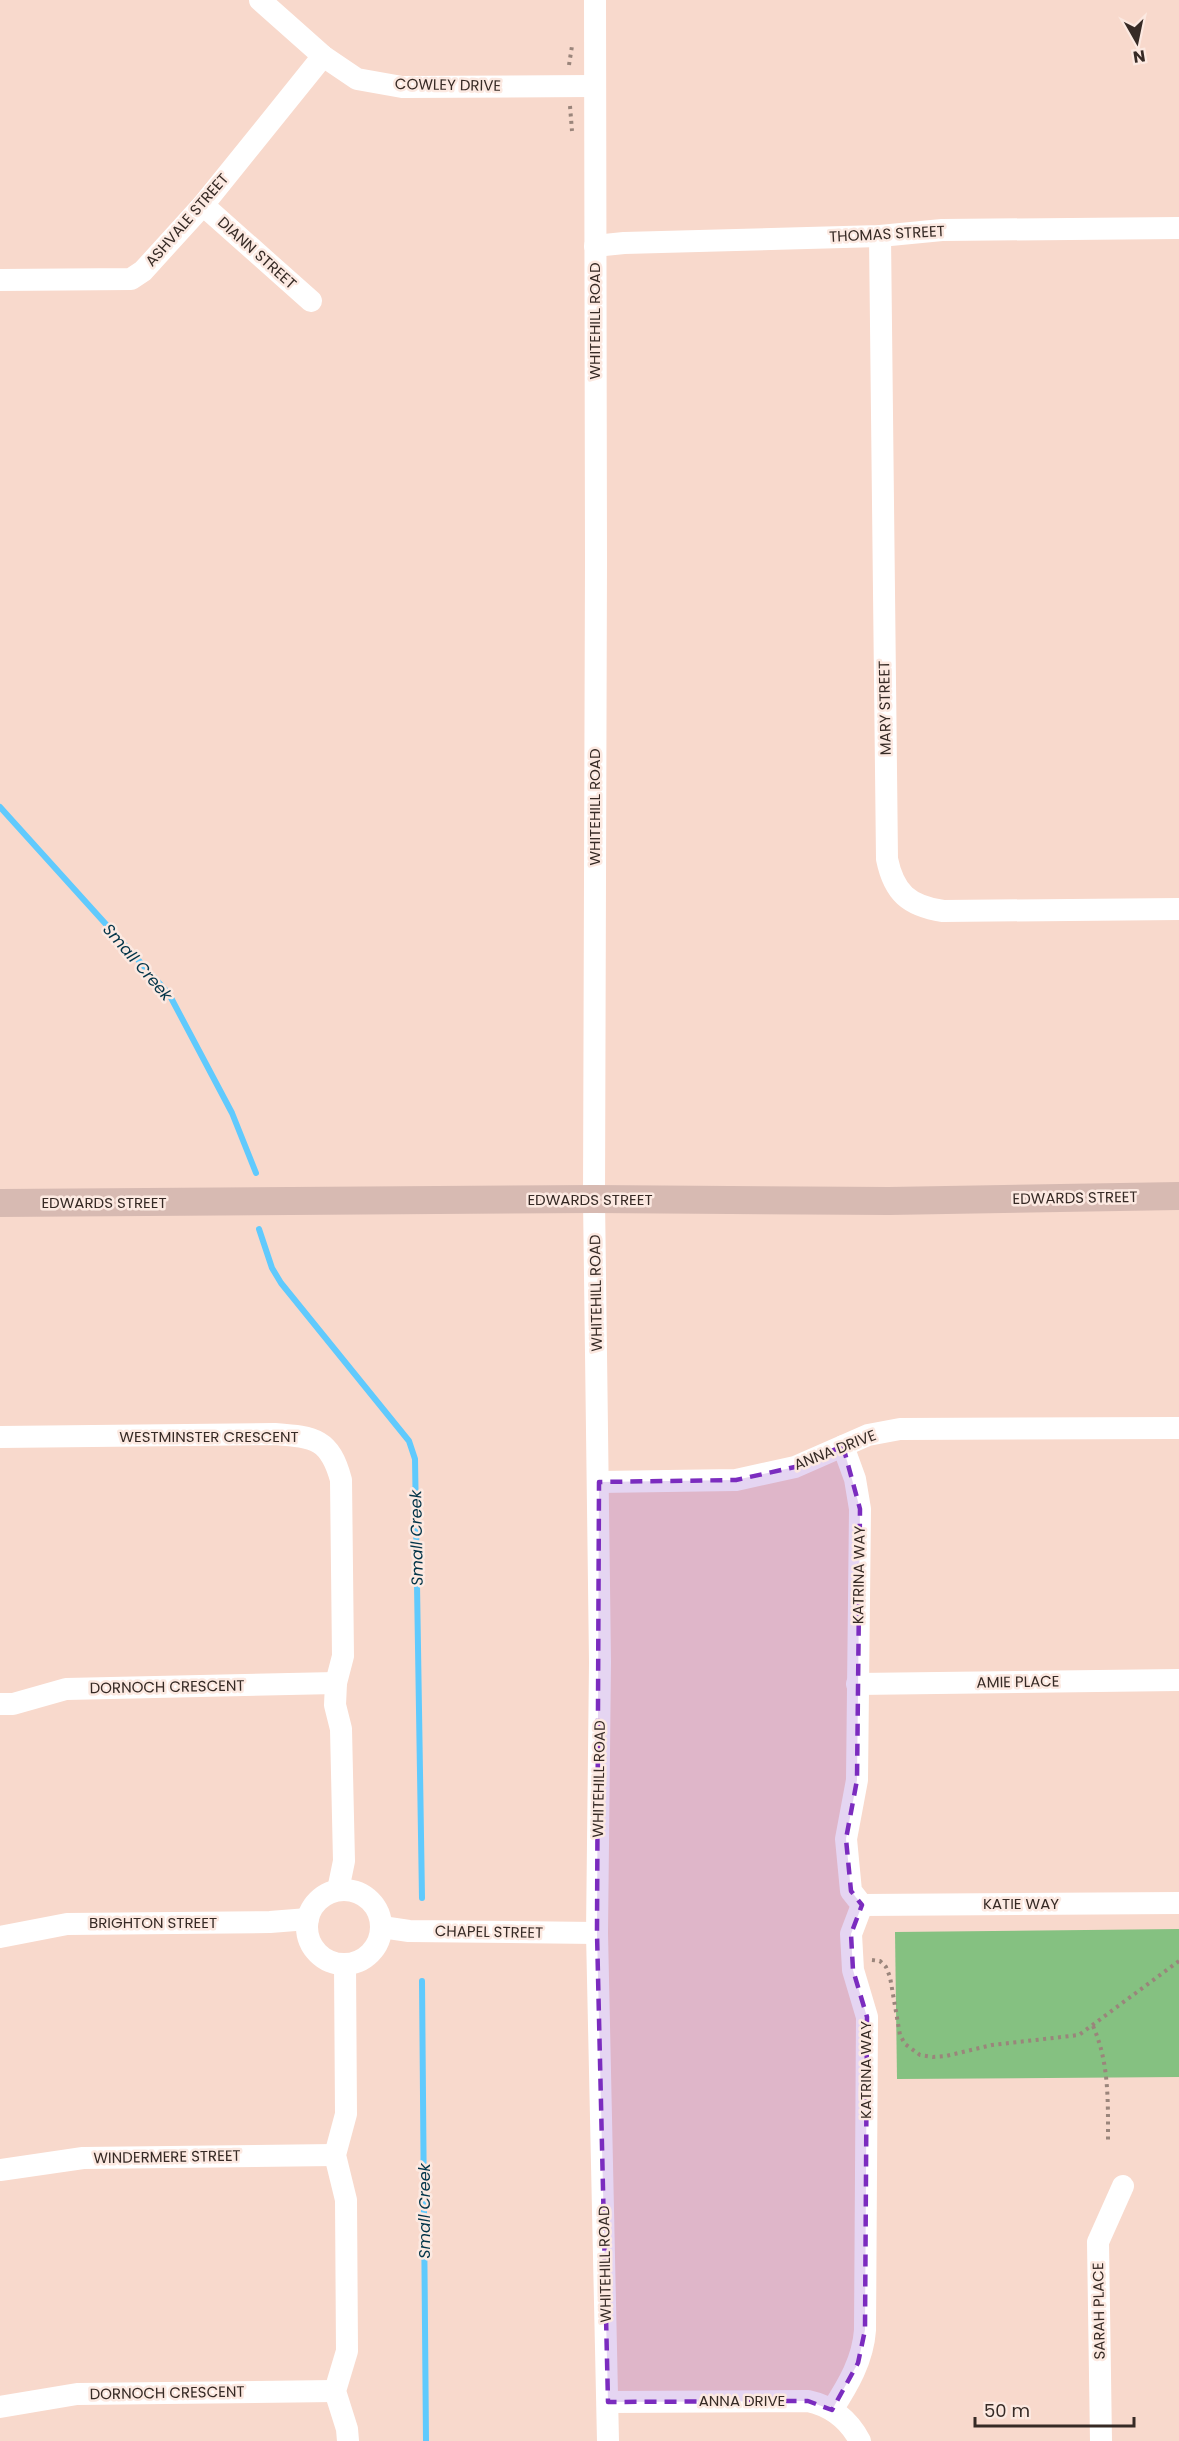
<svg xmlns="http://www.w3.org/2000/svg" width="1179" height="2441" viewBox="0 0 1179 2441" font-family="Poppins,sans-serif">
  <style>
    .green { fill: #85c181 }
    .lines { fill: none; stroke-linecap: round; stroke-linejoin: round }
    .stream { stroke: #60cafd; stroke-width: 6 }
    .path { stroke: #9a857b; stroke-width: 4; stroke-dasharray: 3 4.5; stroke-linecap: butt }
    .minor { stroke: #fff; stroke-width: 22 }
    .major { stroke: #d7bab2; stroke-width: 28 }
    .marked { fill: #7b2cbf; fill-opacity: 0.2; stroke: #7b2cbf; stroke-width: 4.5; stroke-dasharray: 12 8; stroke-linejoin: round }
    .labels { text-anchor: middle; stroke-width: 5; stroke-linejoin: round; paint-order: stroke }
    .street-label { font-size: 15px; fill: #362a25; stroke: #fce9e1 }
    .water-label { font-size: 16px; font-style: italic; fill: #023448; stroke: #fce9e1 }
  </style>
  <rect width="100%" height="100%" fill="#f8d9cc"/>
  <polygon class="green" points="1179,1929 1179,2077 897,2079 895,1932"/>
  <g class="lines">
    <g class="stream">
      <polyline points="0,807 169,994 232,1113 256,1173"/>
      <polyline points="259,1229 272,1268 281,1283 409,1441 415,1459 422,1898"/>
      <polyline points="422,1981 426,2441"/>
    </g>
    <g class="path">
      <polyline points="569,65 572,46"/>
      <polyline points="570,106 572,131"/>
      <polyline points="872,1960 880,1961 886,1967 890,1977 900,2035 905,2044 920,2055 933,2057 946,2056 992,2045 1079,2035 1179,1961"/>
      <path d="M1093,2026C1109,2062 1108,2100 1108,2140"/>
    </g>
    <g class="minor">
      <polyline points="260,0 323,56 357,79 402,87 593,86"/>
      <polyline points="595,0 596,562 594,1199 600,1662 597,1933 608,2441"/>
      <polyline points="203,205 311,301"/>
      <path d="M880,236L887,859C894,893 909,906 943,911L1179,909"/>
      <polyline points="595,246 624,243 880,236 942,230 1179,228"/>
      <polyline points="0,280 131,279 143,271 203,205 323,56"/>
      <path d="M0,1437L275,1434C315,1437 330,1439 341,1480L343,1656L336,1683L335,1705L341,1729L344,1861L338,1890"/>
      <polyline points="599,1482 736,1480 795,1467 868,1435 900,1429 1179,1428"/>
      <polyline points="857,1684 1179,1680"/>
      <polyline points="0,1704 13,1704 66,1689 336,1683"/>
      <circle cx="344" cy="1927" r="37"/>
      <polyline points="862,1905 1179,1903"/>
      <polyline points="382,1927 409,1931 597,1933"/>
      <polyline points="0,1937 67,1924 270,1922 308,1919"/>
      <polyline points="345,1964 346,2114 335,2155 346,2200 347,2351 335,2391 347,2429 348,2441"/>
      <polyline points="0,2170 83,2158 335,2155"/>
      <path d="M608,2402L808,2401C831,2406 849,2420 860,2441"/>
      <polyline points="0,2407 77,2394 335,2391"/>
      <path d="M832,2410C848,2385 863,2360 865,2330L867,2017L853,1970L851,1934L862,1905L851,1891L846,1839L857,1780L860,1509L855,1479L843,1446"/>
      <polyline points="1101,2441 1098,2242 1123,2186"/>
    </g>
    <polyline class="major" points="0,1203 594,1199 889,1201 1179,1196"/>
  </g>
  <path class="marked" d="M843,1446L860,1509L857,1780L846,1839L851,1891L862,1905L851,1934L853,1970L867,2017L865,2330L858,2363L832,2410L808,2401L608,2402L597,1933L599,1482L736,1480L795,1467Z"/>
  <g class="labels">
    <g class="street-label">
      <text transform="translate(448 85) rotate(1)" y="5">COWLEY DRIVE</text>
      <text transform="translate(187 220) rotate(-49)" y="5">ASHVALE STREET</text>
      <text transform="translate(887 234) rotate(-3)" y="5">THOMAS STREET</text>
      <text transform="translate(257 253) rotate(42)" y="5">DIANN STREET</text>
      <text transform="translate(595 321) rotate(-90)" y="5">WHITEHILL ROAD</text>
      <text transform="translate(885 708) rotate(-91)" y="5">MARY STREET</text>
      <text transform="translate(595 807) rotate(-90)" y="5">WHITEHILL ROAD</text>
      <text transform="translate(1075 1198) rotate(-1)" y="5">EDWARDS STREET</text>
      <text x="590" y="1205">EDWARDS STREET</text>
      <text x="104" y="1208">EDWARDS STREET</text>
      <text transform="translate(596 1293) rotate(-91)" y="5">WHITEHILL ROAD</text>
      <text x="209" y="1442">WESTMINSTER CRESCENT</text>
      <text transform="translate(835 1450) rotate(-21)" y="5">ANNA DRIVE</text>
      <text transform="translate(859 1575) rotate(-89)" y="5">KATRINA WAY</text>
      <text transform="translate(1018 1682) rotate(-1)" y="5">AMIE PLACE</text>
      <text transform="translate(167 1687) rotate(-1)" y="5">DORNOCH CRESCENT</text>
      <text transform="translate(599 1779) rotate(-89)" y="5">WHITEHILL ROAD</text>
      <text x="1021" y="1909">KATIE WAY</text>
      <text x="153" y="1928">BRIGHTON STREET</text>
      <text transform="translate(489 1932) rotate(1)" y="5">CHAPEL STREET</text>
      <text transform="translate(866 2070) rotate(-90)" y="5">KATRINA WAY</text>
      <text transform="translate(167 2157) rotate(-1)" y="5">WINDERMERE STREET</text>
      <text transform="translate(605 2264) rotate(-91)" y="5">WHITEHILL ROAD</text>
      <text transform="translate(1099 2311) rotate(-91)" y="5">SARAH PLACE</text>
      <text transform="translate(167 2393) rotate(-1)" y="5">DORNOCH CRESCENT</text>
      <text x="742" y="2406">ANNA DRIVE</text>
    </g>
    <g class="water-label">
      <text transform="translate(138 962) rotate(49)" y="6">Small Creek</text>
      <text transform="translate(416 1538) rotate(-91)" y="6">Small Creek</text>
      <text transform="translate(424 2211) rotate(-90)" y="6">Small Creek</text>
    </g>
  </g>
  <g transform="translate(1137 42) rotate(171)" stroke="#fce9e1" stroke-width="4.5" paint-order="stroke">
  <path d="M0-4.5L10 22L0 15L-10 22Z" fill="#362a25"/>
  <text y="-9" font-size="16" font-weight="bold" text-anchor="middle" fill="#362a25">N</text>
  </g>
  <path d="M975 2417v9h159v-9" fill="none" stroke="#362a25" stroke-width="3"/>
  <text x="984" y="2417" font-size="18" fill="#362a25" stroke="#fce9e1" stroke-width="4.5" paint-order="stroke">50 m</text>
</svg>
